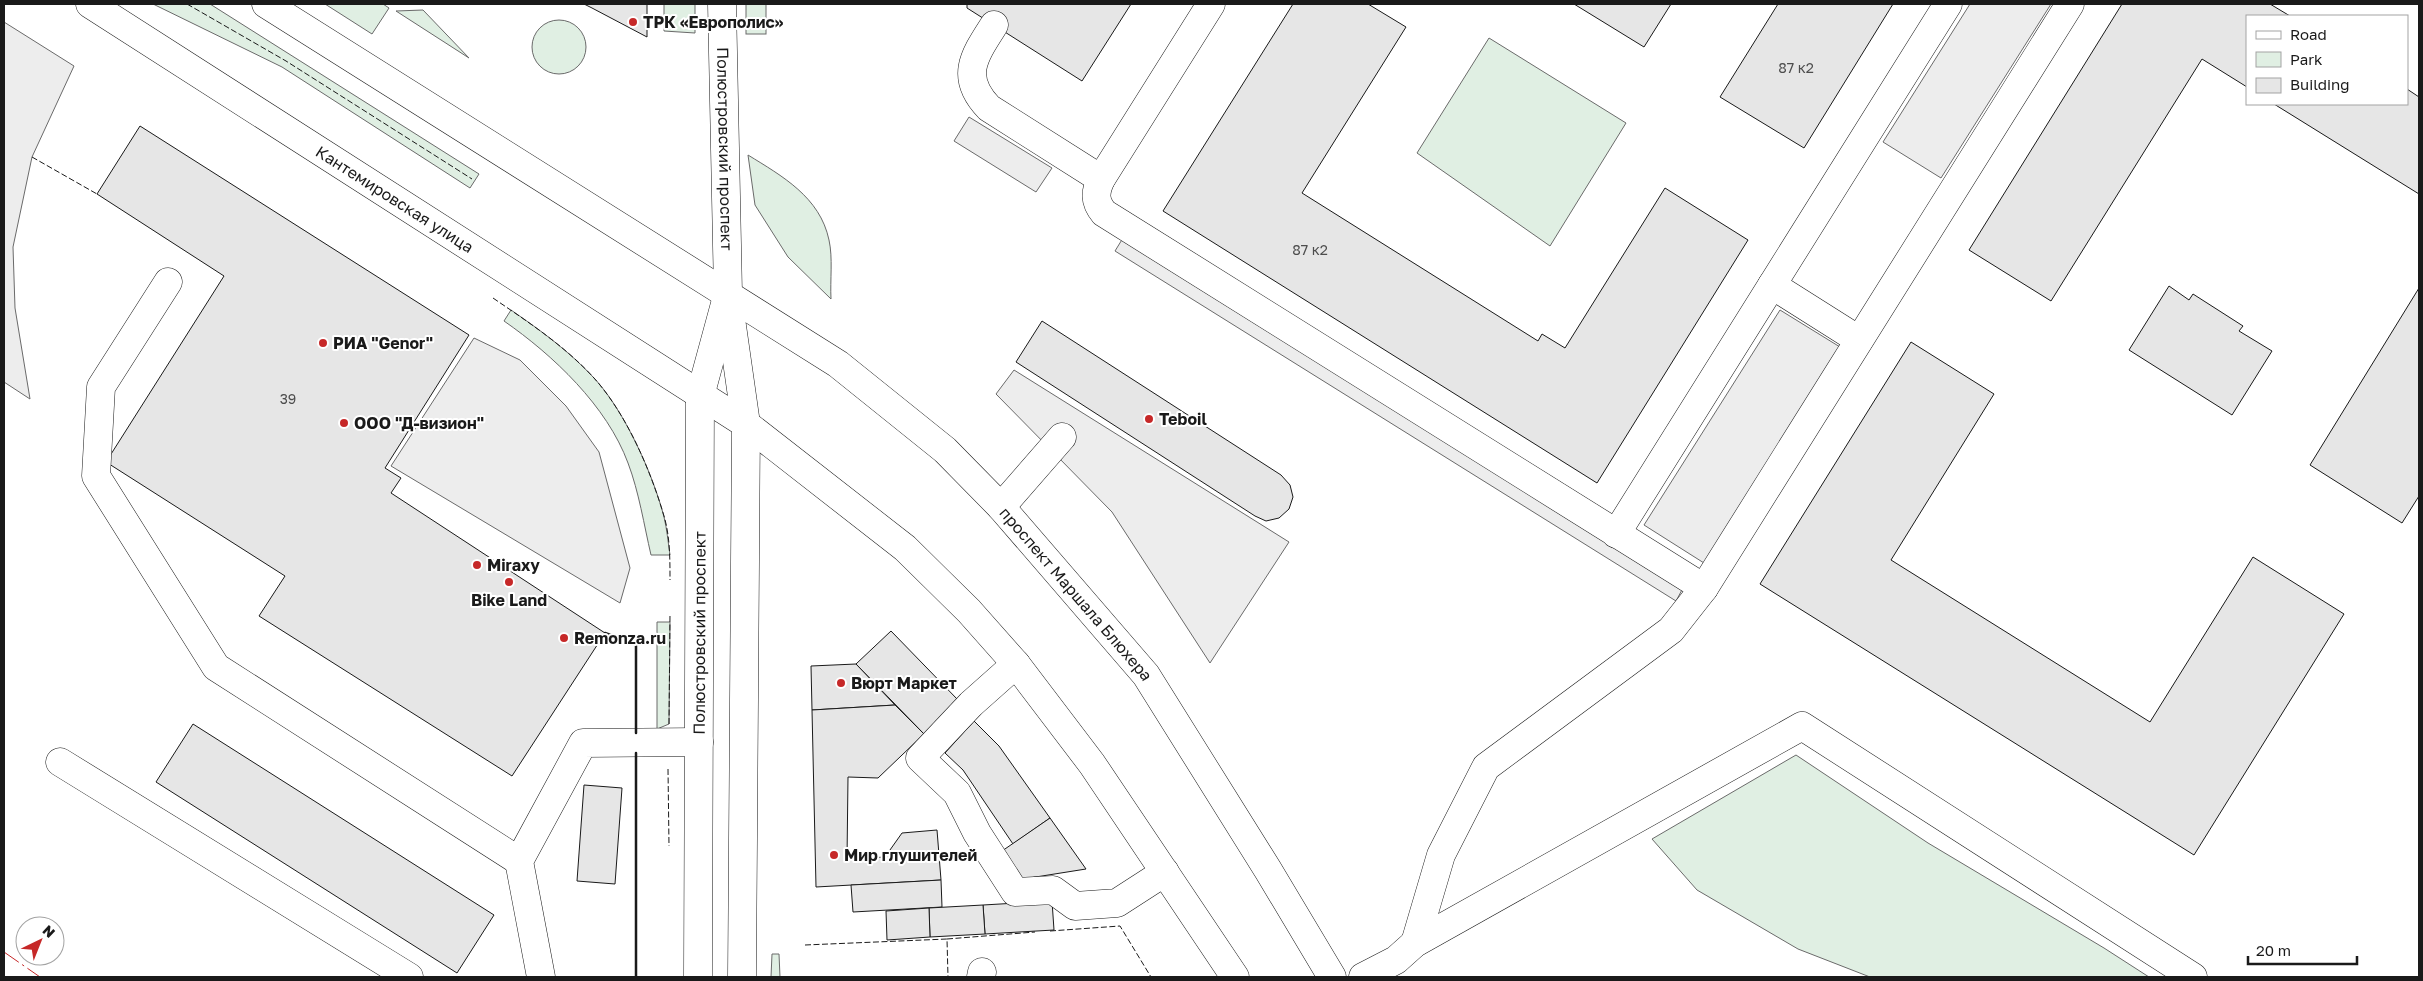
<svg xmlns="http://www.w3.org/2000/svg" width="2423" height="981" viewBox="0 0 2423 981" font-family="'Golos Text',sans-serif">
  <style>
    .green { fill: #e0efe3; stroke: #6a6a6a }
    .parking { fill: #ededed; stroke: #6a6a6a }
    .building { fill: #e6e6e6; stroke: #1a1a1a }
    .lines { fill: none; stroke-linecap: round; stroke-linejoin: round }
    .minor-casing { stroke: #1a1a1a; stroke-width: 29 }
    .major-casing { stroke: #1a1a1a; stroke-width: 29 }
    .minor { stroke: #fff; stroke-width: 28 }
    .major { stroke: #fff; stroke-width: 28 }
    .fence { stroke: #1a1a1a; stroke-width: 1; stroke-dasharray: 6 2.5; stroke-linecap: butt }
    .wall { stroke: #1a1a1a; stroke-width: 2.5 }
    .power { stroke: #c62828; stroke-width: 1; stroke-dasharray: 18 4 2.5 4; stroke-linecap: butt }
    .poi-dot { fill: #c62828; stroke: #fff; stroke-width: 2 }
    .labels { text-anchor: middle; stroke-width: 4; stroke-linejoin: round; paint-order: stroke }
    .number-label { font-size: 14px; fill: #4d4d4d }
    .poi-label { font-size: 16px; font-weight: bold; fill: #1a1a1a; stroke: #fff; text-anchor: start }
    .street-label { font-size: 16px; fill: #1a1a1a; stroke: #fff }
  </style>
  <rect width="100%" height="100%" fill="#fff"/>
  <g class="green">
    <polygon points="153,4 210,4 479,174 470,188 282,67"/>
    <polygon points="325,4 383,4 389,8 372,34"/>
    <polygon points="664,4 695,4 695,33 664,31"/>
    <rect x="746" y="4" width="20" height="30"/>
    <polygon points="423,10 469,58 396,11"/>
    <circle cx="559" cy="47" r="27"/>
    <polygon points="1489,38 1626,123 1550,246 1417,153"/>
    <path d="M748,155C782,176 820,197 829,240C833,258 830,280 831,299L788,257L755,205Z"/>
    <path d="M511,310C540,330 569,351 594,378C624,410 653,474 664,517C667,529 668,542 670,555H651C644,525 639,492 628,463C607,406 553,355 504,321Z"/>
    <polygon points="657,622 670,622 669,724 657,729"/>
    <polygon points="1796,755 1928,843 2104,948 2149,977 1870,977 1798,949 1697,890 1652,839"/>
    <polygon points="772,954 779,954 780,977 771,977"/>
  </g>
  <g class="parking">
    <polygon points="1970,4 2051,4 1941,178 1883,142"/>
    <polygon points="4,22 74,66 32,157 13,247 15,308 30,399 4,382"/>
    <polygon points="969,117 1052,168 1036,192 954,141"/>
    <polygon points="1123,238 1683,588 1676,601 1115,251"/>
    <polygon points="1780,310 1840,347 1704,563 1644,525"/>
    <polygon points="474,338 520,360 566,406 599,452 630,568 620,603 391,466"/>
    <polygon points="1014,370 1289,542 1210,663 1112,512 996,394"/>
  </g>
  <g class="building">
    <polygon points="584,4 647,4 647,37 592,8"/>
    <polygon points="967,4 1131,4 1082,81 967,8"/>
    <polygon points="1293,4 1368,4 1406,27 1302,193 1538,341 1542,334 1565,348 1665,188 1748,240 1597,483 1163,211"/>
    <polygon points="1574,4 1671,4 1644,47"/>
    <polygon points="1778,4 1893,4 1804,148 1720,97"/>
    <polygon points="2122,4 2270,4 2290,16 2247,16 2247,87 2202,59 2051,301 1969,250"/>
    <polygon points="2407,89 2419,97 2419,194 2274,104 2407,104"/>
    <polygon points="140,126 469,335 385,468 401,478 391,493 605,633 512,776 259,616 285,576 106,462 224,276 97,194"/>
    <polygon points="2169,286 2189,300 2193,294 2243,326 2239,331 2272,351 2232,415 2129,350"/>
    <polygon points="2419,288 2419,496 2402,523 2310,465"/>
    <polygon points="1042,321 1281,475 1290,485 1293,497 1289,509 1279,518 1266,521 1255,516 1016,362"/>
    <polygon points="1911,342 1994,394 1891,560 2150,722 2253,557 2344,614 2194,855 1760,584"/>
    <polygon points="891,631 958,700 924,734 856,664"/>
    <polygon points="856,664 895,705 812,710 811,666"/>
    <polygon points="895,705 924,734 878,778 848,777 847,859 885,857 902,833 937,830 941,880 816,887 812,710"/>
    <polygon points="974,721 999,746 1050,818 1013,844 963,770 945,753"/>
    <polygon points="193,724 494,915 457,973 156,782"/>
    <polygon points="584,785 622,788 615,884 577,881"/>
    <polygon points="1050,818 1086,869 1023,879 1002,851"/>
    <polygon points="941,880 942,907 853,912 851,885"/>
    <polygon points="1052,901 1054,930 985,934 983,905"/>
    <polygon points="983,905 985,934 930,937 929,908"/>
    <polygon points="929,908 930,937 887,940 886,911"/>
  </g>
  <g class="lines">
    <defs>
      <g id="minor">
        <path id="s1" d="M722,4L728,293"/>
        <path d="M1211,4L1101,179C1095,192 1094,201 1104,213L1704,588"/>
        <path d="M994,25C974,56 959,77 989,108L1101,179"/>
        <polyline points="168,282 101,387 96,476 216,667 519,861"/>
        <polyline points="1772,285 1859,340"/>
        <polyline points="1001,507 1062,437"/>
        <polyline points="1616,534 1948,4"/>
        <polyline points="1016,664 971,704 920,758 957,793 977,833 1015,892 1053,890 1075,906 1117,903 1165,872"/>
        <polyline points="60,762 409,977"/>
        <polyline points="1415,943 1441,855 1486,767 1671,630 1704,588 2070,4"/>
        <polyline points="541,977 519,861 583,743 699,742"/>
        <polyline points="981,977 982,972"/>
        <polyline points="1363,977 1396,960 1415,943 1802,726 2193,977"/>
      </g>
      <g id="major">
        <path id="s2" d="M90,4L746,424L905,548L969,611L1016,664L1092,764L1235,977"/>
        <path id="s3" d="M266,4L838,364L945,450L1001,507L1146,675L1268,870L1332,977"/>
        <polyline points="729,305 746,424 742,977"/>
        <path id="s4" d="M698,977L700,396L728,293"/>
      </g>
    </defs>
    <use href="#minor" class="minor-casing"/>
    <use href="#major" class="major-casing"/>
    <use href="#minor" class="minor"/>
    <use href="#major" class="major"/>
    <g class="fence">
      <polyline points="187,4 286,61 472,179"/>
      <polyline points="32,157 97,194"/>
      <path d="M493,298C528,322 565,346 594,378C627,415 650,469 664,516C670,536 670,559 670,580"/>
      <polyline points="669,724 670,614"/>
      <polyline points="668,769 669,846"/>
      <polyline points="1050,931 1120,926 1151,977"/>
      <polyline points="947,939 1035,932"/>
      <polyline points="805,945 947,939 948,977"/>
    </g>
    <g class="wall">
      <polyline points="605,633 636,644 636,733"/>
      <polyline points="636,753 636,977"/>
    </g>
    <polyline class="power" points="4,952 40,977"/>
  </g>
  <g class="poi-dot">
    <circle cx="633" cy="22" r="5"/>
    <circle cx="323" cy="343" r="5"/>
    <circle cx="1149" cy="419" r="5"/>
    <circle cx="344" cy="423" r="5"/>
    <circle cx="477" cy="565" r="5"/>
    <circle cx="509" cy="582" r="5"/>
    <circle cx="564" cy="638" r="5"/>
    <circle cx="841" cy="683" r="5"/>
    <circle cx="834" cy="855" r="5"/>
  </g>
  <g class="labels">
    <g class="number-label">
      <text x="1796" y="73">87 к2</text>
      <text x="1310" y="255">87 к2</text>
      <text x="288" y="404">39</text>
    </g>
    <g class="poi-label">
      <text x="643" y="28">ТРК «Европолис»</text>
      <text x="333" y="349">РИА "Genor"</text>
      <text x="1159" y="425">Teboil</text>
      <text x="354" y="429">ООО "Д-визион"</text>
      <text x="487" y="571">Miraxy</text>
      <text x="509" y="606" text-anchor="middle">Bike Land</text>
      <text x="574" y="644">Remonza.ru</text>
      <text x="851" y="689">Вюрт Маркет</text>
      <text x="844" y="861">Мир глушителей</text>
    </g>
    <g class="street-label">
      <text dy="6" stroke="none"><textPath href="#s1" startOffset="145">Полюстровский проспект</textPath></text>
      <text dy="6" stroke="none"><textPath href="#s2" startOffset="362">Кантемировская улица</textPath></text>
      <text dy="6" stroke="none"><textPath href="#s3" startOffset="1008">проспект Маршала Блюхера</textPath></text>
      <text dy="6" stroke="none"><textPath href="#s4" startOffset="344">Полюстровский проспект</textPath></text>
    </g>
  </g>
  <rect width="2423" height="981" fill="none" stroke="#1a1a1a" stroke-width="10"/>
  <rect x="2246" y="15" width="162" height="90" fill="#ffffff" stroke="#a3a3a3"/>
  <rect x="2256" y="31" width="25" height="8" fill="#ffffff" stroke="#a3a3a3"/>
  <text x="2290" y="40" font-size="15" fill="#1a1a1a">Road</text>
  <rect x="2256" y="52" width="25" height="15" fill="#e0efe3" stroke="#a3a3a3"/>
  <text x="2290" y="65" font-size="15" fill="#1a1a1a">Park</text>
  <rect x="2256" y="78" width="25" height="15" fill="#e6e6e6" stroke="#a3a3a3"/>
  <text x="2290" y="90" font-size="15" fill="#1a1a1a">Building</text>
  <g transform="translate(40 941) rotate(43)"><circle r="24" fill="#ffffff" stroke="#a3a3a3"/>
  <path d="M0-4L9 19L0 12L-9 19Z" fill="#c62828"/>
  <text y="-8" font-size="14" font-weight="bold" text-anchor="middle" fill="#1a1a1a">N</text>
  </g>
  <path d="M2248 956v8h109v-8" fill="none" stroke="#1a1a1a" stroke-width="2.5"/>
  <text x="2256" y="956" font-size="15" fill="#1a1a1a" stroke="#ffffff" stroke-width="4" paint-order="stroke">20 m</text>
</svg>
